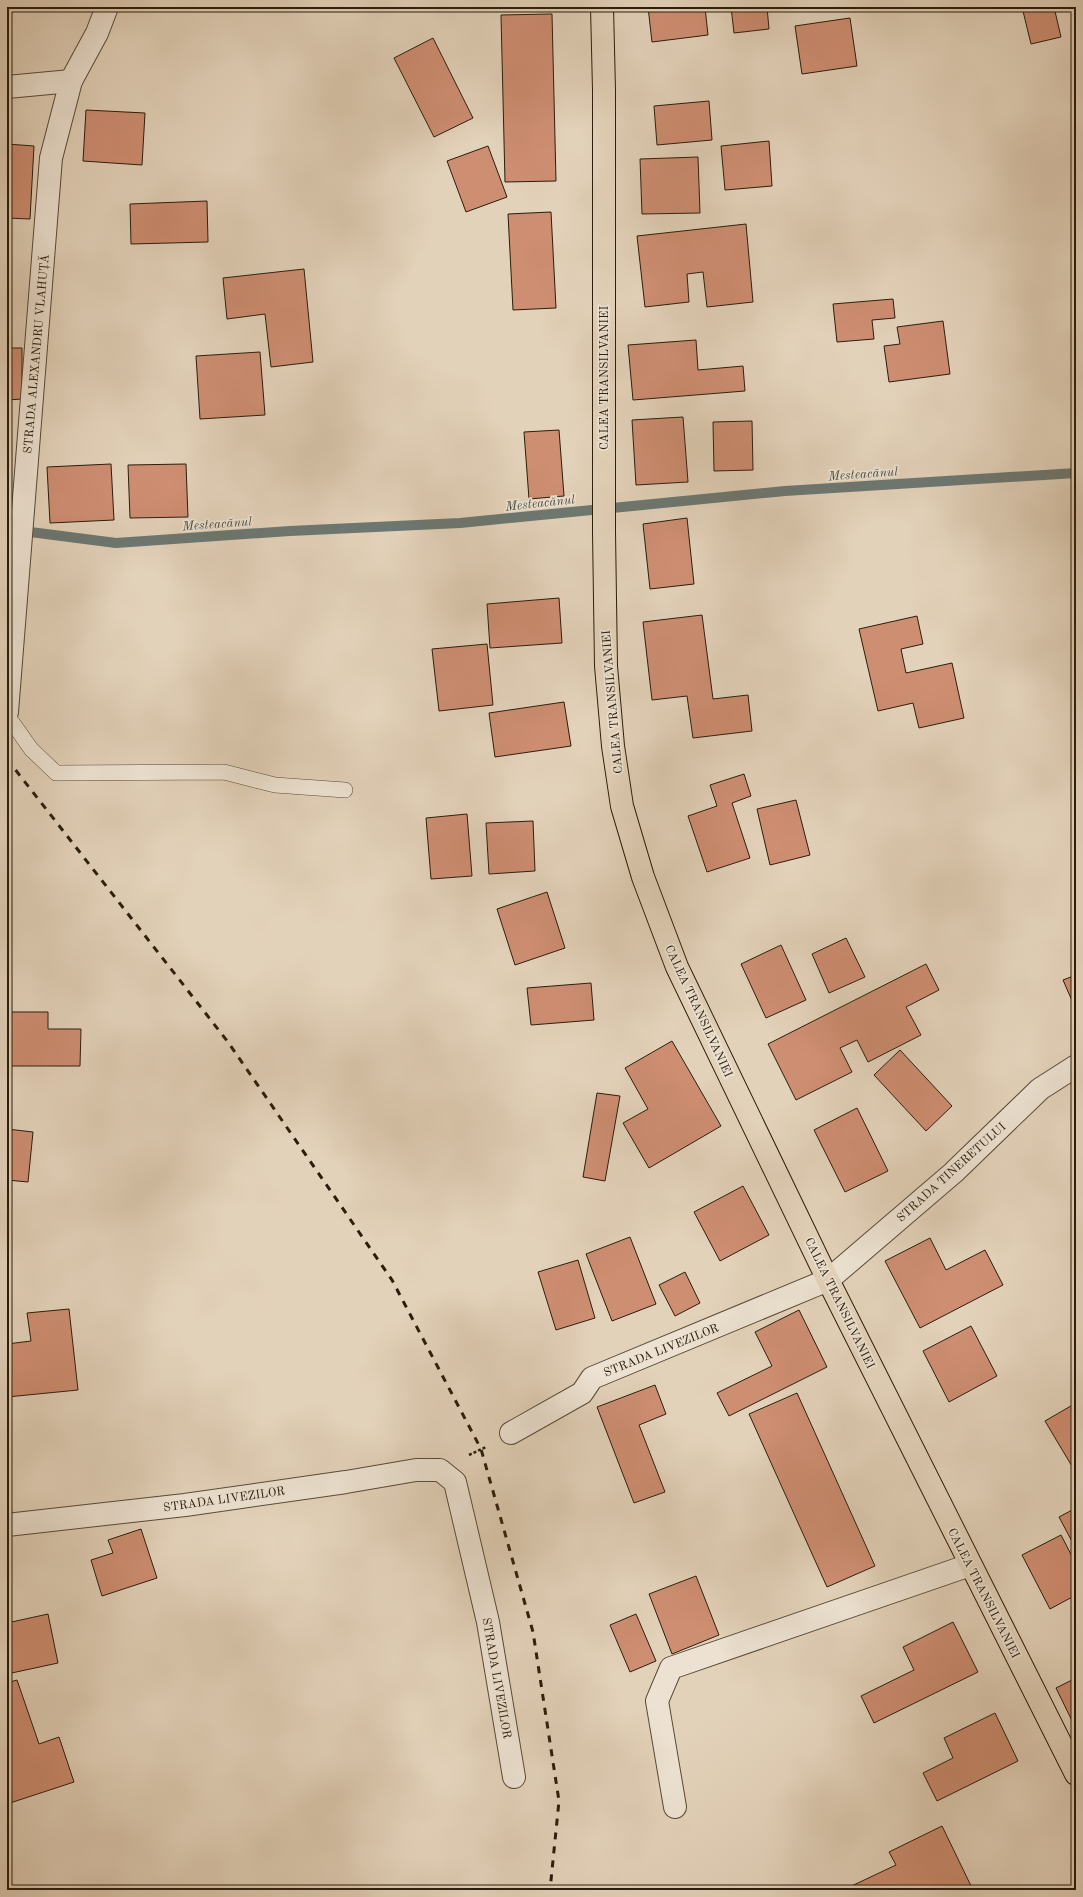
<svg xmlns="http://www.w3.org/2000/svg" width="1083" height="1897" viewBox="0 0 1083 1897" font-family="'Old Standard TT',serif">
  <style>
    .lines { fill: none; stroke-linecap: round; stroke-linejoin: round }
    .stream { stroke: #6c7873; stroke-width: 10 }
    .building { fill: #ce8e72; stroke: #2a1d0b }
    .service-casing { stroke: #584a37; stroke-width: 16 }
    .minor-casing { stroke: #584a37; stroke-width: 24 }
    .trunk-casing { stroke: #2a1d0b; stroke-width: 24 }
    .path { stroke: #2a1d0b; stroke-width: 2.5; stroke-dasharray: 3 2; stroke-linecap: butt }
    .service { stroke: #ede2d2; stroke-width: 15 }
    .minor { stroke: #ede2d2; stroke-width: 22 }
    .trunk { stroke: #e3d2ba; stroke-width: 22 }
    .rail { stroke: #2a1d0b; stroke-width: 3; stroke-dasharray: 7 7; stroke-linecap: butt }
    .labels { text-anchor: middle; stroke-width: 3.5; stroke-linejoin: round; paint-order: stroke }
    .street-label { font-size: 12px; fill: #2a1d0b; stroke: #ede2d2 }
    .water-label { font-size: 13px; font-style: italic; fill: #4b4b3f; stroke: #ede2d2 }
  </style>
  <rect width="100%" height="100%" fill="#e3d2ba"/>
  <filter id="stains"><feTurbulence type="fractalNoise" baseFrequency=".005" numOctaves="4"/><feColorMatrix values="0 0 0 0 .2 0 0 0 0 .09 0 0 0 0 .02 0 0 0 .5 -.17"/></filter>
  <radialGradient id="worn" r=".72"><stop offset=".6" stop-color="#630" stop-opacity="0"/><stop offset="1" stop-color="#630" stop-opacity=".3"/></radialGradient>
  <g class="lines">
    <polyline class="stream" points="7,529 116,543 290,531 460,523 785,491 1076,473"/>
  </g>
  <g class="building">
    <polygon points="648,7 705,7 708,35 652,42"/>
    <polygon points="731,7 767,7 769,29 734,33"/>
    <polygon points="1022,7 1054,7 1061,37 1031,44"/>
    <polygon points="552,14 556,181 505,182 501,15"/>
    <polygon points="850,18 857,66 802,74 795,26"/>
    <polygon points="433,38 473,118 434,137 394,58"/>
    <polygon points="709,101 712,140 657,145 654,106"/>
    <polygon points="86,110 145,113 142,165 83,161"/>
    <polygon points="769,141 772,186 725,190 721,146"/>
    <polygon points="7,144 34,146 30,219 7,218"/>
    <polygon points="488,146 507,197 466,212 447,161"/>
    <polygon points="698,157 700,213 642,214 640,159"/>
    <polygon points="207,201 208,242 131,244 130,204"/>
    <polygon points="551,212 556,308 513,310 508,214"/>
    <polygon points="746,224 753,302 707,307 703,272 687,274 689,302 645,307 637,236"/>
    <polygon points="304,269 313,362 271,367 265,314 227,319 223,278"/>
    <polygon points="893,299 895,318 872,320 874,339 837,342 833,304"/>
    <polygon points="943,321 950,374 889,382 884,346 900,344 897,327"/>
    <polygon points="696,340 698,370 743,366 745,391 633,400 628,345"/>
    <polygon points="7,348 22,348 22,399 7,400"/>
    <polygon points="260,352 265,415 200,419 196,356"/>
    <polygon points="683,417 688,482 636,485 632,420"/>
    <polygon points="752,421 753,470 714,471 713,422"/>
    <rect x="7" y="426" width="1" height="51"/>
    <polygon points="559,430 564,496 529,499 524,432"/>
    <polygon points="111,464 114,520 50,523 47,467"/>
    <polygon points="186,464 188,517 130,518 128,465"/>
    <polygon points="687,518 694,584 650,589 643,524"/>
    <polygon points="559,598 562,643 490,648 487,604"/>
    <polygon points="702,615 713,699 748,695 752,731 693,738 687,696 652,700 643,622"/>
    <polygon points="917,616 923,644 901,649 906,673 952,663 964,718 919,728 913,703 878,711 859,629"/>
    <polygon points="487,644 493,705 439,711 432,649"/>
    <polygon points="564,702 571,746 495,757 489,713"/>
    <polygon points="744,774 751,796 732,803 750,858 707,872 688,816 717,806 710,785"/>
    <polygon points="796,800 810,855 770,865 757,809"/>
    <polygon points="467,814 472,876 431,879 426,818"/>
    <polygon points="533,821 535,871 489,874 486,823"/>
    <polygon points="547,892 565,948 515,965 497,909"/>
    <polygon points="846,938 865,977 829,993 812,954"/>
    <polygon points="781,945 806,1000 766,1018 741,964"/>
    <polygon points="926,964 939,990 906,1007 921,1035 868,1062 857,1040 840,1048 852,1072 796,1100 768,1044"/>
    <polygon points="1076,975 1076,1010 1063,980"/>
    <polygon points="591,983 594,1020 531,1025 527,988"/>
    <polygon points="7,1012 48,1012 48,1029 81,1029 80,1066 7,1066"/>
    <polygon points="672,1041 721,1126 649,1168 623,1123 648,1109 625,1068"/>
    <polygon points="900,1050 952,1106 926,1131 874,1075"/>
    <polygon points="597,1093 620,1096 605,1181 583,1177"/>
    <polygon points="857,1108 888,1171 845,1192 814,1130"/>
    <polygon points="7,1129 33,1132 28,1182 7,1180"/>
    <polygon points="743,1186 769,1235 720,1261 694,1212"/>
    <polygon points="630,1237 656,1304 612,1321 586,1254"/>
    <polygon points="930,1238 946,1270 985,1250 1003,1285 920,1328 885,1261"/>
    <polygon points="578,1260 595,1318 556,1330 538,1272"/>
    <rect x="7" y="1263" width="4" height="66"/>
    <polygon points="685,1272 700,1303 675,1316 659,1285"/>
    <polygon points="69,1309 78,1390 7,1397 7,1344 31,1341 27,1313"/>
    <polygon points="799,1310 827,1367 729,1416 717,1393 772,1366 755,1332"/>
    <polygon points="971,1326 997,1376 949,1402 923,1351"/>
    <polygon points="655,1385 666,1414 639,1425 665,1492 634,1503 597,1407"/>
    <polygon points="797,1393 875,1566 827,1587 749,1414"/>
    <polygon points="1076,1403 1076,1473 1045,1421"/>
    <polygon points="1076,1508 1076,1549 1059,1517"/>
    <polygon points="141,1529 157,1578 102,1596 91,1560 113,1553 108,1540"/>
    <polygon points="1061,1535 1076,1564 1076,1595 1050,1609 1022,1555"/>
    <polygon points="696,1576 719,1635 672,1654 649,1594"/>
    <polygon points="48,1614 58,1663 7,1674 7,1623"/>
    <polygon points="636,1614 656,1661 630,1672 610,1625"/>
    <polygon points="953,1622 978,1672 874,1723 861,1696 914,1670 903,1647"/>
    <polygon points="1076,1678 1076,1729 1056,1688"/>
    <polygon points="17,1680 39,1744 59,1737 74,1782 7,1804 7,1683"/>
    <polygon points="995,1713 1018,1761 937,1801 923,1773 953,1758 944,1738"/>
    <polygon points="942,1826 973,1890 843,1890 896,1865 889,1852"/>
  </g>
  <g class="lines">
    <defs>
      <polyline id="service" points="7,715 31,749 56,773 224,772 275,785 345,790"/>
      <g id="minor">
        <polyline points="7,87 71,81"/>
        <polyline points="7,712 51,158 71,81 97,33 107,7"/>
        <polyline points="511,1433 582,1393 592,1378 828,1280 953,1173 1040,1089 1076,1066"/>
        <polyline points="7,1525 185,1505 346,1482 416,1470 440,1470 455,1482 488,1622 514,1777"/>
        <polyline points="675,1807 657,1701 671,1668 970,1565"/>
      </g>
      <polyline id="trunk" points="602,7 604,90 604,532 606,666 613,746 622,806 643,877 677,967 828,1280 1076,1774"/>
    </defs>
    <use href="#service" class="service-casing"/>
    <use href="#minor" class="minor-casing"/>
    <use href="#trunk" class="trunk-casing"/>
    <polyline class="path" points="469,1455 486,1447"/>
    <use href="#service" class="service"/>
    <use href="#minor" class="minor"/>
    <use href="#trunk" class="trunk"/>
    <polyline class="rail" points="7,759 228,1042 392,1280 481,1449 533,1632 559,1801 550,1890"/>
  </g>
  <g class="labels">
    <g class="street-label">
      <text transform="translate(36 354) rotate(-85)" y="4">STRADA ALEXANDRU VLAHUȚĂ</text>
      <text transform="translate(604 378) rotate(-90)" y="4">CALEA TRANSILVANIEI</text>
      <text transform="translate(612 702) rotate(-95)" y="4">CALEA TRANSILVANIEI</text>
      <text transform="translate(699 1011) rotate(65)" y="4">CALEA TRANSILVANIEI</text>
      <text transform="translate(951 1172) rotate(-42)" y="4">STRADA TINERETULUI</text>
      <text transform="translate(840 1303) rotate(64)" y="4">CALEA TRANSILVANIEI</text>
      <text transform="translate(661 1350) rotate(-22)" y="4">STRADA LIVEZILOR</text>
      <text transform="translate(224 1499) rotate(-8)" y="4">STRADA LIVEZILOR</text>
      <text transform="translate(984 1593) rotate(63)" y="4">CALEA TRANSILVANIEI</text>
      <text transform="translate(497 1678) rotate(80)" y="4">STRADA LIVEZILOR</text>
    </g>
    <g class="water-label">
      <text transform="translate(863 473) rotate(-4)" y="5">Mesteacănul</text>
      <text transform="translate(540 502) rotate(-6)" y="5">Mesteacănul</text>
      <text transform="translate(217 523) rotate(-4)" y="5">Mesteacănul</text>
    </g>
  </g>
  <rect width="1083" height="1897" fill="none" stroke="#e3d2ba" stroke-width="24"/>
  <rect x="8" y="8" width="1067" height="1881" fill="none" stroke="#2a1d0b" stroke-width="2"/>
  <rect x="12" y="12" width="1059" height="1873" fill="none" stroke="#2a1d0b"/>
  <rect width="100%" height="100%" filter="url(#stains)"/>
  <rect width="100%" height="100%" fill="url(#worn)"/>
</svg>
